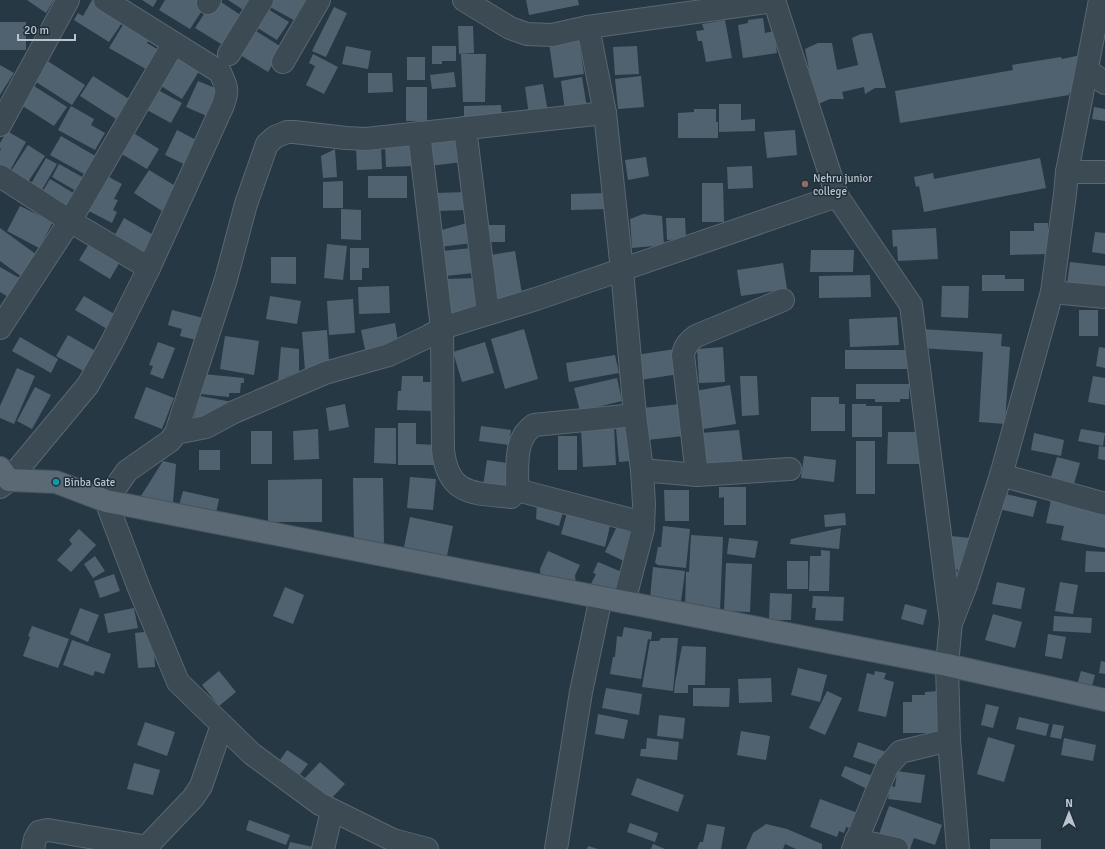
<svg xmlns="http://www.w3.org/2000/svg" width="1105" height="849" viewBox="0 0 1105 849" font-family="Signika,sans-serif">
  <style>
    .building { fill: #506270 }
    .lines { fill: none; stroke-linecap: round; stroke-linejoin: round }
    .minor-casing { stroke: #5a6772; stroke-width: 24 }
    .major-casing { stroke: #45535e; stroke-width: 24 }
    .minor { stroke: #3c4a54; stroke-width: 22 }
    .major { stroke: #5a6974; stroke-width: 22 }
    .education-dot { fill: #8d6e63; stroke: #202f3a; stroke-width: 1.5 }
    .culture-dot { fill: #0f9aa8; stroke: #202f3a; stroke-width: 1.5 }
    .labels { text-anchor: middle; stroke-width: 3; stroke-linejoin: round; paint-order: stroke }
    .poi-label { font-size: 11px; fill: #b9c4ce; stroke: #202f3a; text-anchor: start }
  </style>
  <rect width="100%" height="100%" fill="#273845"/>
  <g class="building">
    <polygon points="27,0 54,0 46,13"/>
    <polygon points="92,0 124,20 109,42 74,20 78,13 83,16"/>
    <polygon points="142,0 157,0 153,7"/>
    <polygon points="165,0 196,0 205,6 190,29 159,10"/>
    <polygon points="213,0 218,0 245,18 226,47 195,28"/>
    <polygon points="228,0 257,0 248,13"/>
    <polygon points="273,0 310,0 301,24 270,7"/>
    <polygon points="526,0 578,0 579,5 529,15"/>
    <polygon points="263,6 289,22 277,40 251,24"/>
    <polygon points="334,7 347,13 326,57 312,51"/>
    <polygon points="127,18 153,33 147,43 162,52 151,72 109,48"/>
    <polygon points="763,18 765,33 774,31 777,53 743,58 738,25 748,23 748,20"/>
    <polygon points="725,20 732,58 706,62 702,41 698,41 696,31 704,30 702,24"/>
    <rect x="0" y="22" width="26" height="28"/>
    <polygon points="458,26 473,26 474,53 459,54"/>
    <polygon points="253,29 283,48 268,72 237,53"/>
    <polygon points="872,33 886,88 875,88 865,94 864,87 842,92 844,99 830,99 816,105 805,49 818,43 832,43 837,70 858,65 852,38 861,34"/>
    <polygon points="579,39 584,74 554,78 549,43"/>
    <polygon points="346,46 371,51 368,69 342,64"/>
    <polygon points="432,46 456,46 456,61 442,61 442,64 432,64"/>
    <polygon points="637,46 639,74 615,75 613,47"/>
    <polygon points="175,53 201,68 182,99 156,83"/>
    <polygon points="313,54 338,67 324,94 306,85 315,66 309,63"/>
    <polygon points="461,54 486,54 485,102 463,102"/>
    <polygon points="1081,55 1076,92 1069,93 1069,95 900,123 895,91 1013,70 1012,65 1061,57 1062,59"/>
    <rect x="407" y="57" width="18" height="23"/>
    <polygon points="46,60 85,85 72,105 33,80"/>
    <polygon points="0,65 14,73 0,95"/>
    <polygon points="454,72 456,87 432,89 430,75"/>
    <polygon points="368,73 392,73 393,92 368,93"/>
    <polygon points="93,76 129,99 116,119 80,96"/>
    <polygon points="641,76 644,107 618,109 615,79"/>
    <polygon points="582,77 587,108 565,111 561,81"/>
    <polygon points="198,81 220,90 209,117 186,107"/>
    <polygon points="543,84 548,112 529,115 525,87"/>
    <polygon points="34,86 67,107 54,126 21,105"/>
    <rect x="406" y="87" width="21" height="34"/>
    <polygon points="156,89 182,103 171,123 145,109"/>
    <polygon points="719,104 741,104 741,120 755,119 755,131 719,132"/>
    <polygon points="501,105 502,118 464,119 464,106"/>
    <polygon points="71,106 94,119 91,125 105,133 95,150 58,130"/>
    <polygon points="1094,107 1105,109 1105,121 1092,119"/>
    <polygon points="694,109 716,109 716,122 718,122 718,138 678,138 678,113 694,112"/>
    <polygon points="177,130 198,141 186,165 165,155"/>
    <polygon points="795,130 797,155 767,158 764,132"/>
    <polygon points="7,131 26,142 8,174 0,169 0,151 1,149 0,148 0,143"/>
    <polygon points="132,132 159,149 147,169 120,153"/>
    <polygon points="61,136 97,157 86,175 50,155"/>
    <polygon points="460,137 463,162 429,166 426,142"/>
    <polygon points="28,145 45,156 26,185 9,174"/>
    <polygon points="414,145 414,166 386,167 385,146"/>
    <polygon points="356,146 381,146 382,169 357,170"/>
    <polygon points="335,149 337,177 323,178 321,156"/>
    <polygon points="646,157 649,176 628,180 625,160"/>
    <polygon points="46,158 57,164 40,193 29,187"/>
    <polygon points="1040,158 1046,188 924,212 919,186 916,187 914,177 933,173 934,179"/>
    <polygon points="59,164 84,178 76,191 52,177"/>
    <polygon points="752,166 753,188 728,189 727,167"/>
    <polygon points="149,170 177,187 162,211 134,193"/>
    <polygon points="105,175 122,184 114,199 118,200 113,210 117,212 112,223 83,208"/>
    <rect x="368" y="176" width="39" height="22"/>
    <polygon points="50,179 75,194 66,209 41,194"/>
    <polygon points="343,181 343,208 323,208 323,182"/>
    <polygon points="702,183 723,183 724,222 702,222"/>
    <polygon points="468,192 468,210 436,211 435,193"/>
    <polygon points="608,193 608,209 571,210 571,194"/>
    <polygon points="20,206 53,222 39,248 7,231"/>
    <polygon points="341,209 361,210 361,240 341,239"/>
    <polygon points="643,214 662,216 664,245 632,248 630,219"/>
    <polygon points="124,218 157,237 145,259 112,240"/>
    <polygon points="666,218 685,218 686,239 667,240"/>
    <polygon points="467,223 472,243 440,247 438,231"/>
    <polygon points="1034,223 1048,223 1050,254 1010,255 1010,231 1034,231"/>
    <rect x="488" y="225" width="17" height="17"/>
    <polygon points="0,228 37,255 22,277 0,261"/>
    <polygon points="936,228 938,259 898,261 897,246 893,247 892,230"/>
    <polygon points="1095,232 1105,233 1105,254 1092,252"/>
    <polygon points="90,242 121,260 110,279 79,260"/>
    <polygon points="327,244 347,246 343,280 324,278"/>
    <polygon points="350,248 369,248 369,268 362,268 362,280 350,280"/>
    <polygon points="472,248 474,273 445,276 442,251"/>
    <polygon points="811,250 854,250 853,272 810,272"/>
    <polygon points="515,251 522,294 506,296 507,302 494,305 485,256"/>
    <polygon points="271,257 296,257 296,284 271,283"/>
    <polygon points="1070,262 1105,266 1105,288 1067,284"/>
    <polygon points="783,263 787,289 741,296 737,270"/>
    <polygon points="0,267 21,279 10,298 0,292"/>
    <polygon points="870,275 871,297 819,298 819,276"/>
    <polygon points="982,275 1005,275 1005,279 1024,279 1024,291 982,291"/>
    <polygon points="478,278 479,313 446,323 445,279"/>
    <polygon points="389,286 390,313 359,314 358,287"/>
    <polygon points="942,286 969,286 968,318 941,317"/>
    <polygon points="84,296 116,315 107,329 75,310"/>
    <polygon points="270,296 301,301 297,324 266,319"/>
    <polygon points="353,299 355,333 329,335 327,301"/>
    <polygon points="172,310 207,319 201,341 180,336 182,329 168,325"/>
    <rect x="1079" y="310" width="19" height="26"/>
    <polygon points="897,317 899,345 850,347 849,319"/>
    <polygon points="395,323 399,348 366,354 361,330"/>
    <polygon points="524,329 538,379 505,389 491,339"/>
    <polygon points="921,329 1002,334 1001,346 1010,347 1005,424 979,422 983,352 920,348"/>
    <polygon points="327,330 329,361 305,370 302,332"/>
    <polygon points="68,335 99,353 87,373 56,356"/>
    <polygon points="225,336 259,341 254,375 220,369"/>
    <polygon points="20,337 58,359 51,373 12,351"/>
    <polygon points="158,342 175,348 163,379 150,374 153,366 149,365"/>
    <polygon points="485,342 494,373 462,382 453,352"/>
    <polygon points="281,347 299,349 299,374 293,374 285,377 286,381 278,382"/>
    <polygon points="723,347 725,382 699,383 697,349"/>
    <polygon points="1099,347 1105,348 1105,368 1096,366"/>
    <polygon points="675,349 679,374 640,380 636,355"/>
    <rect x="845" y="350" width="65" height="19"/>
    <polygon points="615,355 619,373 569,382 566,363"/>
    <polygon points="17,368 35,376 14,424 0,418 0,406"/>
    <polygon points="203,374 244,378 244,383 241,383 240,393 229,393 229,397 201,394"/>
    <polygon points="402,376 423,376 423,382 434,382 433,411 397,410 398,391 401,391"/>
    <polygon points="740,376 757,376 759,415 742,416"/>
    <polygon points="1093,376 1105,378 1105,405 1088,402"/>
    <polygon points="617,378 622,401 580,411 574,388"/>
    <polygon points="856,384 909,384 909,399 900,399 900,402 875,402 875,399 856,399"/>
    <polygon points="730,385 736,424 703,429 698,397 695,391"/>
    <polygon points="35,387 51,395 32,429 17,421"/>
    <polygon points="146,387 174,398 162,429 134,418"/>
    <polygon points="200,396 232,402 193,421"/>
    <polygon points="811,397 839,397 839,404 845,404 845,431 811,431"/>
    <polygon points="345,404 349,427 329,431 326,408"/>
    <polygon points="680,404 684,436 647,440 643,408"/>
    <polygon points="852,404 866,404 866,406 882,406 882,437 852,437"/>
    <polygon points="398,423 416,423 416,444 436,445 436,465 398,465"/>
    <polygon points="481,426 511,430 509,445 479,441"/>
    <polygon points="614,427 616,465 583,467 581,429"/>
    <polygon points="630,427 632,461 619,462 616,428"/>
    <polygon points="375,428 396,428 396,464 374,463"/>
    <polygon points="318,429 319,459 294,460 293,431"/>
    <polygon points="1081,429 1105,433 1103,446 1078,441"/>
    <polygon points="739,430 743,464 703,467 700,433"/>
    <rect x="251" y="431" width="21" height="33"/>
    <polygon points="888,432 923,432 922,464 887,464"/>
    <polygon points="1034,433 1064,440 1061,456 1031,450"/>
    <rect x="558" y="436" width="19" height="34"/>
    <rect x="856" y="441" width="19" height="53"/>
    <polygon points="1099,446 1105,447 1105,460 1098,459"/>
    <rect x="199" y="450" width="21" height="20"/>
    <polygon points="804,456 836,460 834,482 801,478"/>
    <polygon points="1057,457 1080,463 1074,484 1051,477"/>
    <polygon points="487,460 514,464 510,490 483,486"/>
    <polygon points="163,461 176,464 173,503 141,496"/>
    <polygon points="410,477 436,479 433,510 407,508"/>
    <polygon points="353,478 383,478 384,546 354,546"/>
    <polygon points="322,479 322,522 268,522 268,480"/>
    <polygon points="719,487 746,487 746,525 724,525 724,497 719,498"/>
    <polygon points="664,490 689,490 689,521 665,521"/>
    <polygon points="183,491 219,499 215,518 178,509"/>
    <polygon points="1005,494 1037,501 1033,517 999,509"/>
    <polygon points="1051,500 1105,510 1105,548 1061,540 1064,526 1046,523"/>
    <polygon points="537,502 564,509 559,526 536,519"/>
    <polygon points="567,513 610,526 605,547 561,534"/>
    <polygon points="845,513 846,525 825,527 824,515"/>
    <polygon points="410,517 453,526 447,556 404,547"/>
    <polygon points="617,526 640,537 628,563 605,552"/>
    <polygon points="663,526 690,529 686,568 658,565 655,563 658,547 661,547"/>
    <polygon points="841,528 839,549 790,544 791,539"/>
    <polygon points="79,529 96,545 71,572 57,560 72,544 69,540"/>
    <polygon points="691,535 723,537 720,611 685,609 686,572 689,572"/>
    <polygon points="951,536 970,538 967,570 948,569"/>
    <polygon points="729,538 758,541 755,558 727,554"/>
    <polygon points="821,550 830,551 829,591 809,591 810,556 821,556"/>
    <polygon points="548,551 580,565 575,575 576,586 541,581 540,569"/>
    <polygon points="1086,551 1105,552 1105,572 1085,572"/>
    <polygon points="95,556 105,571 93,578 84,564"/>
    <rect x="787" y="561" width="21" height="28"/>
    <polygon points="598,562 629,575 619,597 591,584 596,574 593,573"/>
    <polygon points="726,563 752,564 750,612 724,611"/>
    <polygon points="653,567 685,571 681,602 650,598"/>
    <polygon points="114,574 120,591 100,598 94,581"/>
    <polygon points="997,582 1025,588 1021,609 992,604"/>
    <polygon points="1060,582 1078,585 1073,614 1055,611"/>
    <polygon points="285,587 304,595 293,624 273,616"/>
    <polygon points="770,593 792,594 791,620 769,620"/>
    <polygon points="813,596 844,597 843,621 815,620 816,608 812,608"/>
    <polygon points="905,604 927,610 923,625 901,619"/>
    <polygon points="80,608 99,615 88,642 70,634"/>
    <polygon points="134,608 138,628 108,633 104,614"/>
    <polygon points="993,614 1022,622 1015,648 985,640"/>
    <polygon points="1054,616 1092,618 1091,633 1053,631"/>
    <polygon points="32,626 69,639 58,668 23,656 30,637 28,636"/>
    <polygon points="624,627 652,632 651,640 648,639 641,679 610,674 613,657 615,657 617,636 622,637"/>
    <polygon points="153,631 155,667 138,668 135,633"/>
    <polygon points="1048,634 1066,637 1062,659 1045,656"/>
    <polygon points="661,638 678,638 673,691 642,687 650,641 659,641"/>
    <polygon points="72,640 111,654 104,674 95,671 93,676 63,665"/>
    <polygon points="682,646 706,647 705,685 688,685 688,693 674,693 675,683"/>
    <polygon points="1101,661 1105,662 1105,674 1099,673"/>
    <polygon points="798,668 827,675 820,702 791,695"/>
    <polygon points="219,671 236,692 219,706 202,685"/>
    <polygon points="875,671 886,673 884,679 894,682 886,717 858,711 867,673 874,675"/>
    <polygon points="1081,671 1095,675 1090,693 1076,689"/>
    <polygon points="771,678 772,702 739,703 738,679"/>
    <polygon points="606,688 642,694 639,715 602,708"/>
    <polygon points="693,688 730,688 729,707 693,706"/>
    <polygon points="827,691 842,698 825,735 809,728"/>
    <polygon points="939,691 940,733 903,733 903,702 912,702 912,695 925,695 925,692"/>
    <polygon points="986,704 999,707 993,728 981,725"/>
    <polygon points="598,714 628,720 624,739 595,734"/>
    <polygon points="659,715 685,718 683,739 657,736"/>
    <polygon points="1019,717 1049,724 1046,736 1016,729"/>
    <polygon points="145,722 175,732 167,756 137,745"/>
    <polygon points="1053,724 1064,726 1061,739 1050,737"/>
    <polygon points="741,731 770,736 766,760 737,755"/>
    <polygon points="988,737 1015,745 1004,782 977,774"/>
    <polygon points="647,738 679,742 677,760 640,756 641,749 646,749"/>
    <polygon points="1064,738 1096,745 1093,761 1061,755"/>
    <polygon points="858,742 889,753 883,767 853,757"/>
    <polygon points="287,750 308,764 298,777 278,763"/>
    <polygon points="320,762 345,784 329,801 304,779"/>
    <polygon points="134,763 160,770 153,795 127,789"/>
    <polygon points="845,766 876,777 869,790 841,776"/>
    <polygon points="897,771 925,775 921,803 888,799 890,786 895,787"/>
    <polygon points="637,778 684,795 678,812 631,795"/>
    <polygon points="820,799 858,813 853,829 846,827 844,833 839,831 837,837 810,827"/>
    <polygon points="889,806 942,825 935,845 914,838 910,849 878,837"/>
    <polygon points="249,820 290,835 286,845 246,830"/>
    <polygon points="630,823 658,833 655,842 627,832"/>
    <polygon points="707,824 725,827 721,849 697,849 700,842 703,842"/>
    <polygon points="766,824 787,829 822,844 822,849 796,849 785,844 783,849 746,849 753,833"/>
    <rect x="990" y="839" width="51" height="10"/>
    <polygon points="290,842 318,848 318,849 288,849"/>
    <polygon points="653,844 665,849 651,849"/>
    <polygon points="588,846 598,849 587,849"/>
  </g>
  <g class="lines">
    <defs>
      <g id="minor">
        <polyline points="464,0 510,28 527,34 552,35 588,27 774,1"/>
        <polyline points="774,0 837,196 911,305 951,622 947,665 949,740 958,849"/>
        <polyline points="208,3 210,0"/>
        <polyline points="588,27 605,113 622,270 635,415 642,470 644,504 643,529 624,602"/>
        <polyline points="229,54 262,0"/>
        <polyline points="283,62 319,0"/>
        <polyline points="1087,70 1105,83"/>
        <polyline points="0,125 68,0"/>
        <polyline points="465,128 488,313"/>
        <path d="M419,133L442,328L443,450C448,496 474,493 511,497L517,490L643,523"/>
        <polyline points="1067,172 1105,172"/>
        <polyline points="0,176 70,221 149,268"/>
        <polyline points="1052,292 1105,297"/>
        <polyline points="0,328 70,221 174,43"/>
        <polyline points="176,433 226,279 246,204 267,144 275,137 287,132 294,132 346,138 366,139 605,113"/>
        <polyline points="642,470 697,475 790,469"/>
        <path d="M697,475L683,355C685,346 688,342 696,336L783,300"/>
        <polyline points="1001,475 1105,504"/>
        <path d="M0,487L9,480L88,385L112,342L149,268L223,105C229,88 226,87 220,72L105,0"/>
        <path d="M517,490C518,467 513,439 534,425L635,415"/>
        <polyline points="952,621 966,585 1001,475 1052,292 1065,194 1067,172 1100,0"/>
        <polyline points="856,840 897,849"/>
        <polyline points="33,849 35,839 39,832 48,830 148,847"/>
        <polyline points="147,849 152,841 193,798 201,786 222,725"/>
        <polyline points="323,849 332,811"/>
        <polyline points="427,849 393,840 320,804 252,754 178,682 139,588 106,501 127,471 170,441 176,433 206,427 234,412 325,373 389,355 429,336 442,328 536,299 837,196"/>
        <polyline points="556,849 581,692 601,597"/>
        <polyline points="853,849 887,767 900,752 949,740"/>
      </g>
      <polyline id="major" points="0,468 9,480 56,482 106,501 947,665 1105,700"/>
    </defs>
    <use href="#minor" class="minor-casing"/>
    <use href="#major" class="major-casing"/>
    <use href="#minor" class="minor"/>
    <use href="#major" class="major"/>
  </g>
  <circle class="education-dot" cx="805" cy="184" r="4"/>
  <circle class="culture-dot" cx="56" cy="482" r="4"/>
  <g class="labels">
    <g class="poi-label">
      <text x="813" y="182">Nehru junior<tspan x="813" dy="13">college</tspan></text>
      <text x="64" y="486">Binba Gate</text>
    </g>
  </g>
  <g transform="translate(1069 813)" stroke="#202f3a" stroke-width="3" paint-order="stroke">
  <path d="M0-3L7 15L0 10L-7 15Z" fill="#b9c4ce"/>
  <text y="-6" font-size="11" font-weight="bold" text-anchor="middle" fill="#b9c4ce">N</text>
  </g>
  <path d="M18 34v6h57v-6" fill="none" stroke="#b9c4ce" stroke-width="2"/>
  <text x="24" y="34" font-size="12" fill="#b9c4ce" stroke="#202f3a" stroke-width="3" paint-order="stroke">20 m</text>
</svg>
